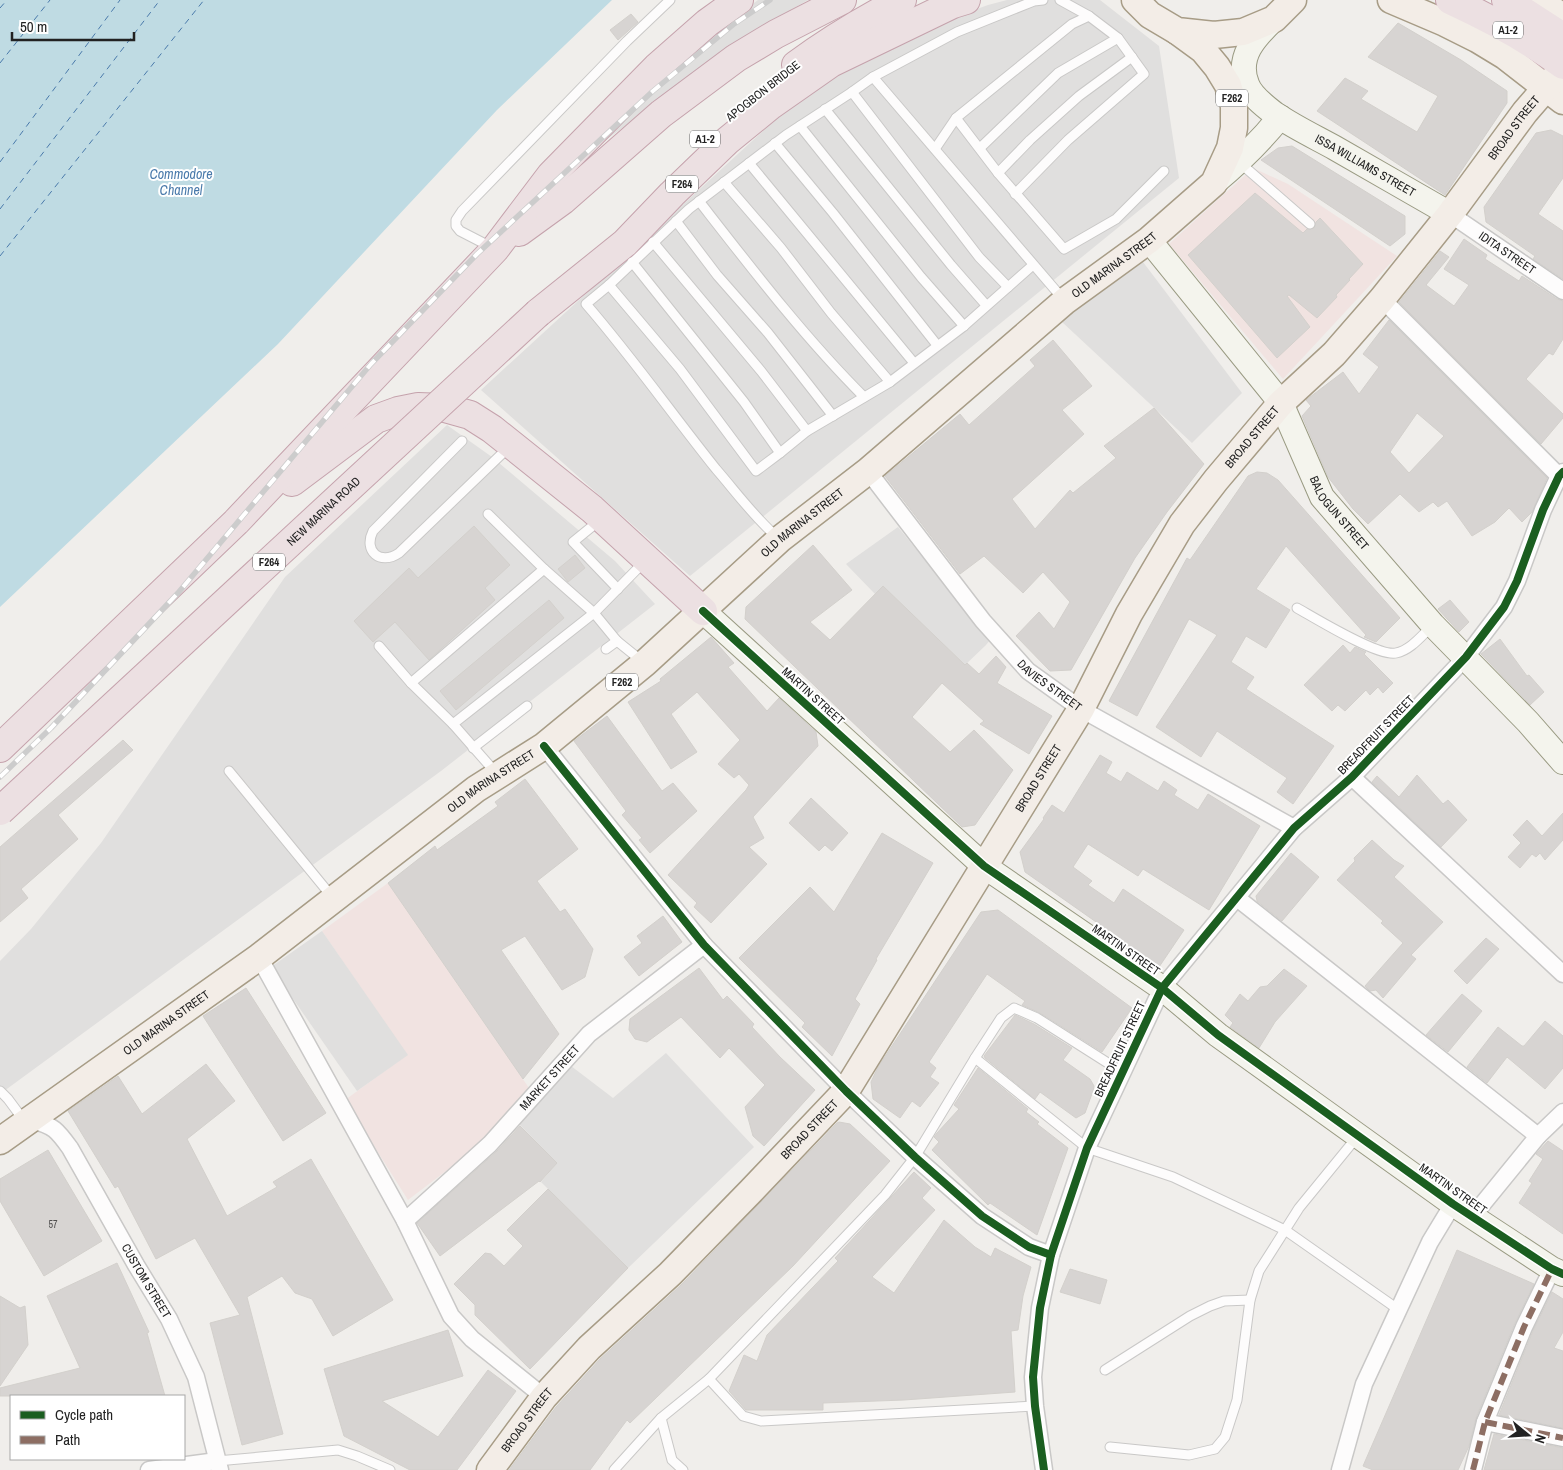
<svg xmlns="http://www.w3.org/2000/svg" width="1563" height="1470" viewBox="0 0 1563 1470" font-family="'Archivo Narrow',sans-serif">
  <style>
    .commercial { fill: #f1e3e1 }
    .parking { fill: #e0dfde }
    .water { fill: #bfdbe3 }
    .lines { fill: none; stroke-linecap: round; stroke-linejoin: round }
    .ferry { stroke: #4a7aab; stroke-width: 1; stroke-dasharray: 6 5; stroke-linecap: butt }
    .building { fill: #d7d4d2; stroke: #d3d0cc; fill-rule: evenodd }
    .lane-casing { stroke: #c9c8c7; stroke-width: 11 }
    .street-casing { stroke: #c9c8c7; stroke-width: 19 }
    .secondary-casing { stroke: #999a82; stroke-width: 26 }
    .primary-casing { stroke: #a79c86; stroke-width: 29 }
    .highway-casing { stroke: #c5a2ac; stroke-width: 30 }
    .lane { stroke: #fdfcfc; stroke-width: 9 }
    .street { stroke: #fdfcfc; stroke-width: 16 }
    .secondary { stroke: #f4f4ed; stroke-width: 24 }
    .primary { stroke: #f3ede7; stroke-width: 26 }
    .highway { stroke: #ece0e2; stroke-width: 28 }
    .rail-casing { stroke: #ccc; stroke-width: 5.5 }
    .rail { stroke: #fff; stroke-width: 4; stroke-dasharray: 11; stroke-linecap: butt }
    .highway-bridge-casing { stroke: #c5a2ac; stroke-width: 30; stroke-linecap: butt }
    .highway-bridge { stroke: #ece0e2; stroke-width: 28 }
    .quiet { stroke: #8d6e63; stroke-width: 6; stroke-dasharray: 12 6; stroke-linecap: butt }
    .cycleway-casing { stroke: #fff; stroke-width: 11 }
    .cycleway { stroke: #1b5e20; stroke-width: 8 }
    .labels { text-anchor: middle; stroke-width: 4; stroke-linejoin: round; paint-order: stroke }
    .number-label { font-size: 10px; fill: #4f4e4e }
    .shield { fill: #fff; stroke: #646464; stroke-width: 1 }
    .shield-label { font-size: 11px; font-weight: bold; fill: #222 }
    .street-label { font-size: 12px; fill: #222; stroke: #fff }
    .water-label { font-size: 14px; font-style: italic; fill: #4a7aab; stroke: #fff }
  </style>
  <rect width="100%" height="100%" fill="#f0eeeb"/>
  <g class="commercial">
    <polygon points="1253,168 1288,184 1397,256 1283,379 1169,244"/>
    <polygon points="388,883 529,1088 480,1145 408,1200 345,1100 407,1055 322,931"/>
  </g>
  <g class="parking">
    <polygon points="758,0 808,0 762,27 585,155 667,69"/>
    <polygon points="1007,0 1100,0 1159,46 1179,178 690,576 481,390 787,109 894,39 988,5"/>
    <polygon points="1143,262 1242,393 1192,443 1061,321"/>
    <polygon points="447,425 492,457 615,561 655,604 441,771 0,1094 0,961 31,929 101,843 285,577"/>
    <polygon points="898,527 990,640 986,645 965,665 883,586 875,594 846,564"/>
    <polygon points="322,931 408,1055 357,1091 271,967"/>
    <polygon points="666,1053 754,1147 628,1268 541,1182 557,1163 519,1124 571,1066 613,1098"/>
  </g>
  <polygon class="water" points="0,0 612,0 497,110 278,344 0,607"/>
  <g class="lines">
    <g class="ferry">
      <polyline points="0,8 7,0"/>
      <polyline points="0,63 50,0"/>
      <polyline points="0,162 120,0"/>
      <polyline points="0,209 160,0"/>
      <polyline points="0,256 204,0"/>
    </g>
  </g>
  <g class="building">
    <polygon points="631,14 638,22 618,40 610,30"/>
    <polygon points="1398,23 1461,60 1507,91 1507,103 1445,195 1317,111 1345,78 1368,91 1361,99 1417,132 1438,96 1368,57"/>
    <polygon points="1551,130 1563,136 1563,178 1538,214 1563,231 1563,279 1533,259 1535,256 1486,222 1484,207 1536,133"/>
    <polygon points="1292,146 1405,216 1405,234 1390,246 1261,160 1278,148"/>
    <polygon points="1255,193 1303,233 1307,229 1314,228 1316,222 1320,218 1363,264 1349,279 1350,280 1336,295 1337,297 1317,318 1289,295 1287,296 1310,327 1277,358 1188,255"/>
    <polygon points="1464,239 1487,255 1485,259 1519,281 1522,276 1557,299 1563,301 1563,339 1553,355 1549,353 1526,379 1563,414 1563,418 1541,444 1399,302 1440,251 1449,257 1426,285 1454,306 1469,285 1444,269"/>
    <path d="M1389,320L1547,478L1532,512L1522,522L1509,508L1495,522L1472,536L1447,501L1438,507L1433,502L1419,512L1400,494L1368,524L1353,509L1328,477L1302,416L1311,406L1306,400L1343,372L1359,394L1379,367L1363,354ZM1417,413L1444,436L1409,473L1390,452Z"/>
    <polygon points="1053,340 1092,386 1062,410 1084,434 1012,499 1035,529 1070,490 1073,493 1116,458 1104,446 1154,408 1204,464 1167,512 1135,558 1071,670 1050,671 1016,636 1039,612 1054,629 1070,602 1043,572 1023,593 984,556 960,574 885,476 960,414 969,425 1035,366 1030,360"/>
    <polygon points="1257,472 1267,473 1278,480 1400,618 1376,642 1364,637 1366,635 1286,546 1256,589 1290,610 1266,648 1246,636 1231,662 1254,677 1246,689 1334,746 1293,804 1277,792 1287,778 1217,731 1201,757 1156,727 1217,635 1189,619 1137,716 1109,701 1187,558 1190,560 1248,476"/>
    <polygon points="474,526 510,565 485,588 495,600 429,660 395,622 373,642 354,621 409,568 418,578"/>
    <polygon points="813,545 852,590 810,622 830,640 883,586 965,665 967,663 979,674 996,656 1006,667 997,683 1052,716 1029,754 980,724 984,721 942,683 912,717 950,752 974,730 1013,770 975,825 962,827 745,619 746,607"/>
    <polygon points="575,555 585,568 568,582 558,569"/>
    <polygon points="549,600 564,618 456,710 440,691"/>
    <polygon points="1450,600 1469,622 1459,632 1438,609"/>
    <polygon points="711,637 734,663 728,667 767,711 779,698 816,732 818,746 753,817 764,838 749,847 767,864 711,923 694,907 697,903 668,875 746,790 749,785 739,774 734,778 718,764 740,740 697,692 671,714 697,752 671,769 628,702 661,681 660,679"/>
    <polygon points="1500,639 1527,676 1529,675 1544,692 1530,705 1481,654"/>
    <polygon points="1343,645 1350,653 1355,647 1366,652 1364,654 1393,683 1383,693 1378,687 1370,695 1366,690 1345,711 1338,705 1332,711 1304,685"/>
    <polygon points="607,716 662,791 673,783 697,811 650,853 639,840 642,838 622,815 626,811 574,741"/>
    <polygon points="123,740 133,750 58,815 78,839 21,889 28,898 0,922 0,847"/>
    <polygon points="1100,755 1112,762 1106,773 1121,782 1127,772 1158,791 1164,781 1177,790 1174,795 1198,810 1208,794 1260,826 1209,910 1143,869 1138,876 1088,844 1073,867 1092,881 1088,885 1114,903 1123,889 1184,930 1159,967 1098,926 1099,924 1025,872 1020,852 1044,819 1043,818 1052,805 1064,813"/>
    <polygon points="1417,775 1443,804 1448,800 1467,820 1441,847 1372,782 1377,776 1399,797"/>
    <polygon points="525,779 578,849 537,881 560,912 565,909 593,949 585,977 562,990 525,936 501,950 559,1034 523,1079 388,883 435,846 437,850 498,806 495,802"/>
    <polygon points="811,798 848,833 832,851 825,845 819,851 789,823"/>
    <polygon points="1563,813 1563,840 1545,860 1540,853 1536,857 1532,854 1520,868 1508,857 1521,843 1513,835 1527,820 1542,836"/>
    <polygon points="882,833 933,863 876,959 877,960 855,999 860,1004 832,1056 802,1027 805,1023 739,958 810,887 834,912"/>
    <polygon points="1372,840 1394,860 1404,866 1394,877 1443,922 1411,955 1416,959 1383,998 1376,990 1370,991 1365,986 1403,943 1381,923 1383,921 1337,880 1355,861 1354,858"/>
    <polygon points="1291,853 1319,877 1282,921 1257,901 1256,896"/>
    <polygon points="998,910 1132,1008 1102,1052 1040,1013 1022,1005 1025,1001 987,974 929,1062 936,1068 930,1077 939,1083 920,1107 912,1101 900,1118 873,1099 871,1082 878,1067 981,912"/>
    <polygon points="663,916 682,942 639,976 624,957 642,943 637,936"/>
    <polygon points="1486,938 1499,949 1467,984 1454,971"/>
    <polygon points="699,968 723,1000 727,996 754,1024 752,1027 780,1057 815,1090 764,1146 753,1136 745,1107 765,1085 729,1048 720,1058 681,1017 647,1042 635,1039 629,1030 630,1019"/>
    <polygon points="1284,969 1307,986 1275,1022 1259,1048 1230,1027 1233,1023 1225,1015 1240,994 1248,1001 1260,987 1267,986"/>
    <polygon points="246,988 326,1113 283,1141 203,1016"/>
    <polygon points="1462,994 1482,1011 1448,1052 1426,1035"/>
    <polygon points="1015,1015 1034,1024 1072,1048 1063,1060 1090,1079 1094,1086 1093,1091 1085,1113 1076,1118 1040,1092 1035,1099 985,1058 984,1056"/>
    <polygon points="1545,1021 1563,1036 1563,1068 1545,1089 1507,1057 1487,1083 1467,1067 1498,1027 1522,1046 1524,1046"/>
    <polygon points="206,1064 235,1101 187,1139 227,1216 277,1187 273,1182 311,1159 393,1300 333,1336 312,1299 295,1293 282,1276 247,1297 283,1434 242,1445 210,1323 240,1315 195,1238 156,1259 118,1186 115,1188 68,1111 118,1076 142,1114"/>
    <polygon points="978,1068 1028,1109 1026,1112 1039,1122 1037,1124 1068,1148 1037,1235 990,1203 988,1205 932,1150 939,1142 934,1137 937,1133 959,1109 954,1105"/>
    <polygon points="839,1122 850,1124 890,1161 793,1266 630,1423 627,1420 590,1470 509,1470 556,1407 600,1359 681,1285 837,1123"/>
    <polygon points="520,1126 557,1163 540,1182 539,1181 440,1256 417,1223 497,1151"/>
    <polygon points="1548,1141 1563,1151 1563,1234 1519,1203 1532,1183 1529,1181 1543,1159 1536,1154"/>
    <polygon points="48,1150 102,1241 44,1276 0,1201 0,1179"/>
    <polygon points="914,1172 931,1188 922,1198 935,1210 872,1277 894,1293 944,1220 975,1247 991,1257 995,1248 1031,1267 1023,1296 1018,1330 1011,1331 1015,1392 904,1400 823,1403 823,1410 746,1410 729,1391 744,1355 757,1361 767,1335 838,1261 835,1258"/>
    <polygon points="548,1189 628,1268 530,1369 475,1315 475,1305 454,1284 485,1253 491,1254 504,1266 523,1246 507,1230"/>
    <polygon points="1457,1250 1534,1284 1515,1323 1476,1418 1469,1446 1458,1470 1373,1470 1363,1466"/>
    <polygon points="117,1263 149,1332 147,1333 165,1396 0,1396 0,1388 80,1368 47,1296"/>
    <polygon points="1070,1269 1107,1280 1100,1304 1060,1292"/>
    <polygon points="1552,1292 1563,1299 1563,1332 1554,1348 1563,1351 1563,1428 1499,1415 1533,1331"/>
    <polygon points="0,1296 20,1308 25,1306 28,1345 0,1386"/>
    <polygon points="448,1330 463,1376 382,1401 438,1437 488,1370 516,1391 457,1470 410,1470 344,1436 324,1369"/>
    <polygon points="1494,1434 1563,1448 1563,1470 1484,1470"/>
  </g>
  <g class="lines">
    <defs>
      <g id="lane">
        <polyline points="873,77 1063,299"/>
        <polyline points="852,92 873,77 957,32 1034,1 1043,0"/>
        <polyline points="825,109 951,265 986,305"/>
        <polyline points="956,118 998,173 1064,249 1116,219 1164,171"/>
        <polyline points="800,126 921,277 964,326"/>
        <polyline points="775,143 833,213 937,345"/>
        <polyline points="980,148 1058,73 1118,38"/>
        <polyline points="935,149 956,118 1072,24 1089,16"/>
        <polyline points="1239,162 1310,224"/>
        <polyline points="749,163 914,363"/>
        <polyline points="998,173 1030,140 1079,96 1132,57"/>
        <polyline points="724,182 781,248 831,313 890,382"/>
        <polyline points="1015,194 1068,140 1144,74 1118,38 1089,16 1060,0"/>
        <path d="M699,201C752,269 804,337 864,397"/>
        <polyline points="676,221 717,275 768,333 833,416"/>
        <polyline points="653,242 761,371 807,431"/>
        <polyline points="493,248 460,231 456,226 456,220 462,211 627,41 670,0"/>
        <polyline points="632,262 744,402 780,453 807,431 890,382 964,326 1033,265"/>
        <polyline points="609,285 680,369 756,471 780,453"/>
        <path d="M462,441L373,531C363,551 380,566 399,553L510,446"/>
        <polyline points="488,514 544,569 594,613 645,561"/>
        <polyline points="600,520 573,542 618,589"/>
        <path d="M777,537C754,517 736,492 716,469C672,414 632,357 586,304L609,285L689,209L786,135L852,92L979,257L1008,287"/>
        <path d="M1297,608C1315,618 1378,657 1396,653C1411,650 1422,635 1433,625"/>
        <polyline points="379,646 411,683"/>
        <polyline points="606,649 617,641"/>
        <polyline points="453,724 411,683 544,569"/>
        <polyline points="473,748 527,706"/>
        <polyline points="229,771 333,898"/>
        <polyline points="496,773 453,724 594,613 617,641 643,662"/>
        <polyline points="975,1058 1001,1018 1014,1008 1037,1018 1122,1072"/>
        <polyline points="0,1091 8,1099 25,1122"/>
        <polyline points="1105,1370 1190,1316 1210,1306 1224,1301 1250,1300"/>
        <polyline points="709,1379 743,1416 761,1421 1035,1406"/>
        <polyline points="661,1418 672,1460 683,1470"/>
        <polyline points="1110,1447 1189,1455 1215,1449 1225,1437 1237,1400 1250,1300 1259,1271 1299,1208 1357,1137"/>
        <polyline points="217,1461 338,1450 357,1456 390,1470"/>
        <polyline points="614,1470 661,1418 709,1379 885,1195 915,1157 975,1058 1087,1148 1173,1177 1285,1230 1399,1310"/>
      </g>
      <g id="street">
        <path id="s1" d="M1450,214L1563,291"/>
        <polyline points="1382,299 1559,476"/>
        <path id="s2" d="M868,471L983,621L1028,671L1081,709L1294,828"/>
        <polyline points="544,746 704,945 846,1091 915,1157 982,1216 1029,1247 1051,1255"/>
        <polyline points="1352,777 1563,974"/>
        <polyline points="1237,898 1538,1136"/>
        <polyline points="259,957 405,1221 451,1316 472,1339 544,1397"/>
        <path id="s3" d="M32,1120C54,1126 57,1130 70,1148L136,1265L169,1319L196,1377L220,1470"/>
        <polyline points="1472,1217 1538,1136 1563,1112"/>
        <path id="s4" d="M405,1221L490,1144L589,1034L704,945"/>
        <polyline points="1485,1422 1563,1438"/>
        <polyline points="149,1470 217,1461"/>
        <polyline points="1044,1470 1035,1406 1033,1377 1040,1308 1051,1255 1087,1148 1162,988 1294,828 1352,777 1466,657 1504,607 1517,581 1543,510 1559,476 1563,472"/>
        <polyline points="1340,1470 1364,1384 1430,1242 1453,1204"/>
        <polyline points="1473,1470 1485,1422 1524,1327 1552,1269"/>
      </g>
      <g id="secondary">
        <path id="s5" d="M1274,19C1255,37 1236,57 1247,84C1251,96 1266,107 1275,114C1294,127 1315,137 1335,148C1373,170 1412,192 1450,214"/>
        <path d="M1214,183C1238,163 1260,142 1280,117"/>
        <path id="s6" d="M1149,240L1281,403L1322,497L1433,625L1528,722L1563,762"/>
        <polyline points="703,611 984,866 1162,988 1218,1035 1453,1204 1552,1269 1563,1274"/>
      </g>
      <g id="primary">
        <polyline points="1135,0 1150,15 1177,31 1214,35 1243,32 1274,19 1293,0"/>
        <polyline points="1391,0 1445,23 1477,39 1505,56 1563,101"/>
        <polyline points="1538,0 1563,17"/>
        <path id="s7" d="M0,1141L259,957L476,789L544,746L645,663L780,539L868,471L1065,301L1149,240L1214,183L1230,148L1234,128V106L1228,85L1217,67L1203,50L1177,31"/>
        <path id="s8" d="M490,1470L544,1397L589,1348L670,1274L751,1191L846,1091L1081,709L1129,614L1182,524L1216,480L1281,403L1334,354L1382,299L1450,214L1525,112L1563,68"/>
      </g>
      <g id="highway">
        <path d="M1450,0C1489,18 1529,39 1563,65"/>
        <polyline points="1506,0 1563,37"/>
        <path d="M796,65C830,40 865,19 902,0"/>
        <polyline points="519,232 563,200 661,114 736,58 776,34 842,0"/>
        <polyline points="538,313 625,243 672,194 727,141 771,105 831,63 953,4 966,0"/>
        <polyline points="292,482 376,419 398,411 418,407 445,408 470,415 492,429 592,509 703,611"/>
        <polyline points="0,748 236,522 495,249 551,175 657,67 707,23 739,0"/>
      </g>
    </defs>
    <use href="#lane" class="lane-casing"/>
    <use href="#street" class="street-casing"/>
    <use href="#secondary" class="secondary-casing"/>
    <use href="#primary" class="primary-casing"/>
    <use href="#highway" class="highway-casing"/>
    <use href="#lane" class="lane"/>
    <use href="#street" class="street"/>
    <use href="#secondary" class="secondary"/>
    <use href="#primary" class="primary"/>
    <use href="#highway" class="highway"/>
    <defs>
      <polyline id="rail" points="0,777 51,728 178,593 371,364 477,254 653,91 734,24 770,0"/>
    </defs>
    <use href="#rail" class="rail-casing"/>
    <use href="#rail" class="rail"/>
    <defs>
      <g id="highway-bridge">
        <path id="s9" d="M0,811L538,313"/>
      </g>
    </defs>
    <use href="#highway-bridge" class="highway-bridge-casing"/>
    <use href="#highway-bridge" class="highway-bridge"/>
    <g class="quiet">
      <polyline points="1485,1422 1563,1438"/>
      <polyline points="1473,1470 1485,1422 1524,1327 1552,1269"/>
    </g>
    <defs>
      <g id="cycleway">
        <polyline points="703,611 984,866 1162,988 1218,1035 1453,1204 1552,1269 1563,1274"/>
        <polyline points="544,746 704,945 846,1091 915,1157 982,1216 1029,1247 1051,1255"/>
        <polyline points="1044,1470 1035,1406 1033,1377 1040,1308 1051,1255 1087,1148 1162,988 1294,828 1352,777 1466,657 1504,607 1517,581 1543,510 1559,476 1563,472"/>
      </g>
    </defs>
    <use href="#cycleway" class="cycleway-casing"/>
    <use href="#cycleway" class="cycleway"/>
  </g>
  <g class="labels">
    <g class="number-label">
      <text x="53" y="1228">57</text>
    </g>
    <g class="shield">
      <rect x="1493" y="21.5" width="30" height="17" rx="4"/>
      <rect x="1216" y="89.5" width="32" height="17" rx="4"/>
      <rect x="690" y="130.5" width="30" height="17" rx="4"/>
      <rect x="666" y="175.5" width="32" height="17" rx="4"/>
      <rect x="253" y="553.5" width="32" height="17" rx="4"/>
      <rect x="606" y="673.5" width="32" height="17" rx="4"/>
    </g>
    <g class="shield-label">
      <text x="1508" y="34">A1-2</text>
      <text x="1232" y="102">F262</text>
      <text x="705" y="143">A1-2</text>
      <text x="682" y="188">F264</text>
      <text x="269" y="566">F264</text>
      <text x="622" y="686">F262</text>
    </g>
    <g class="street-label">
      <text transform="translate(763 91) rotate(-38)" y="4">APOGBON BRIDGE</text>
      <text dy="4" stroke="none"><textPath href="#s8" startOffset="1698">BROAD STREET</textPath></text>
      <text dy="4" stroke="none"><textPath href="#s5" startOffset="221">ISSA WILLIAMS STREET</textPath></text>
      <text dy="4" stroke="none"><textPath href="#s1" startOffset="69">IDITA STREET</textPath></text>
      <text dy="4" stroke="none"><textPath href="#s7" startOffset="1419">OLD MARINA STREET</textPath></text>
      <text dy="4" stroke="none"><textPath href="#s8" startOffset="1292">BROAD STREET</textPath></text>
      <text dy="4" stroke="none"><textPath href="#s9" startOffset="441">NEW MARINA ROAD</textPath></text>
      <text dy="4" stroke="none"><textPath href="#s6" startOffset="335">BALOGUN STREET</textPath></text>
      <text dy="4" stroke="none"><textPath href="#s7" startOffset="1014">OLD MARINA STREET</textPath></text>
      <text dy="4" stroke="none"><textPath href="#s2" startOffset="282">DAVIES STREET</textPath></text>
      <text transform="translate(813 696) rotate(42)" y="4">MARTIN STREET</text>
      <text transform="translate(1376 735) rotate(-46)" y="4">BREADFRUIT STREET</text>
      <text dy="4" stroke="none"><textPath href="#s8" startOffset="888">BROAD STREET</textPath></text>
      <text dy="4" stroke="none"><textPath href="#s7" startOffset="609">OLD MARINA STREET</textPath></text>
      <text transform="translate(1126 950) rotate(35)" y="4">MARTIN STREET</text>
      <text dy="4" stroke="none"><textPath href="#s7" startOffset="204">OLD MARINA STREET</textPath></text>
      <text transform="translate(1120 1049) rotate(-65)" y="4">BREADFRUIT STREET</text>
      <text dy="4" stroke="none"><textPath href="#s4" startOffset="204">MARKET STREET</textPath></text>
      <text dy="4" stroke="none"><textPath href="#s8" startOffset="468">BROAD STREET</textPath></text>
      <text transform="translate(1453 1189) rotate(35)" y="4">MARTIN STREET</text>
      <text dy="4" stroke="none"><textPath href="#s3" startOffset="202">CUSTOM STREET</textPath></text>
      <text dy="4" stroke="none"><textPath href="#s8" startOffset="62">BROAD STREET</textPath></text>
    </g>
    <g class="water-label">
      <text x="181" y="179">Commodore<tspan x="181" dy="16">Channel</tspan></text>
    </g>
  </g>
  <rect x="10" y="1395" width="175" height="65" fill="#ffffff" stroke="#a7a7a7"/>
  <rect x="20" y="1411" width="25" height="8" fill="#1b5e20" stroke="#a7a7a7"/>
  <text x="55" y="1420" font-size="15" fill="#222222">Cycle path</text>
  <rect x="20" y="1436" width="25" height="8" fill="#8d6e63" stroke="#a7a7a7"/>
  <text x="55" y="1445" font-size="15" fill="#222222">Path</text>
  <g transform="translate(1528 1435) rotate(108)" stroke="#ffffff" stroke-width="4" paint-order="stroke">
  <path d="M0-4L9 19L0 12L-9 19Z" fill="#222222"/>
  <text y="-8" font-size="14" font-weight="bold" text-anchor="middle" fill="#222222">N</text>
  </g>
  <path d="M12 32v8h122v-8" fill="none" stroke="#222222" stroke-width="2.5"/>
  <text x="20" y="32" font-size="15" fill="#222222" stroke="#ffffff" stroke-width="4" paint-order="stroke">50 m</text>
</svg>
